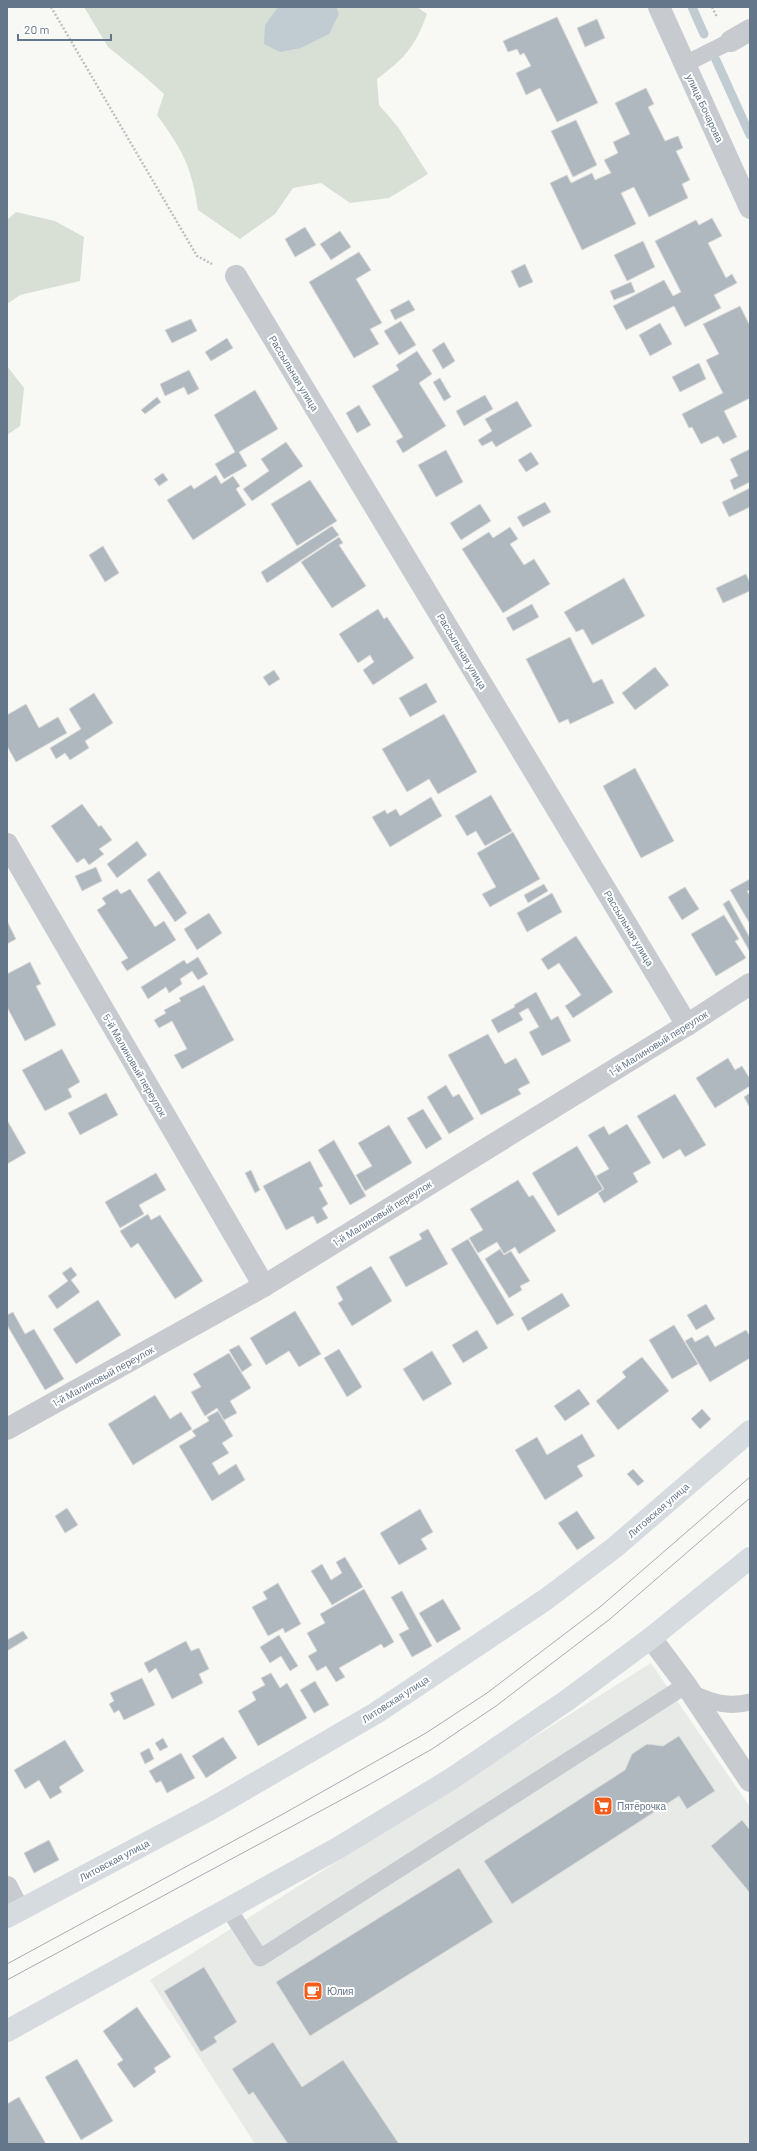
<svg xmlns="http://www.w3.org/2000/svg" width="757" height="2151" viewBox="0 0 757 2151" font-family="Barlow,sans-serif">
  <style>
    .built { fill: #e8eae8 }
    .green { fill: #d8e0d5 }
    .water { fill: #c1ccd2 }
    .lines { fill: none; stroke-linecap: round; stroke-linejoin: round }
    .stream { stroke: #c1ccd2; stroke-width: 9 }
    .building { fill: #b0b8bf; stroke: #d9dad7 }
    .path { stroke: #bec1c3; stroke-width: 2.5; stroke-dasharray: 2 2; stroke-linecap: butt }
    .service { stroke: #c7cbcf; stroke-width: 17 }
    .minor { stroke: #c7cbcf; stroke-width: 22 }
    .primary { stroke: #d6dbe0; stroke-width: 22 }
    .tram { stroke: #a7adb3; stroke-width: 1 }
    .labels { text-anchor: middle; stroke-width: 4; stroke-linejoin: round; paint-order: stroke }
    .street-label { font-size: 10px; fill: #647689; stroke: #fff }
    .poi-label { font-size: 10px; fill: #647689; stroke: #fff; text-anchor: start }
  </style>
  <rect width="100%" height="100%" fill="#f8f8f5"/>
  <polygon class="built" points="651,1663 750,1807 750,2144 255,2144 150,1980"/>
  <g class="green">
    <path d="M84,7H417L427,14C415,47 405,58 377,79L379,105L398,127L428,174L389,198L350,203L321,183L293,188L275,214L240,239L198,210C192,167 182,149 157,115L164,94L144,76L108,47Z"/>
    <polygon points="16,212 55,221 84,237 80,281 20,295 7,304 7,220"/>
    <polygon points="7,366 24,388 20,426 7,435"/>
  </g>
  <polygon class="water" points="278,7 336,7 339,14 329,34 301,48 280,52 264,44 265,25"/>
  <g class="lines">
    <g class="stream">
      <polyline points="692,7 704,34"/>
      <polyline points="716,60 750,135"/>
    </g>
  </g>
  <g class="building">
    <polygon points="557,17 598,103 557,122 540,88 526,95 516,73 531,66 524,53 520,55 517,49 508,52 503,41"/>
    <polygon points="597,19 605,38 585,47 577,28"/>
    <polygon points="646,88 654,104 648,107 665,141 678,136 683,148 676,151 690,180 682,184 688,198 649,217 634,187 621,193 636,224 582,250 550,183 567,175 571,183 592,173 595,180 611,173 604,160 618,153 613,142 630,134 615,103"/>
    <polygon points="576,120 597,165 573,177 551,131"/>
    <polygon points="712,218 722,236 708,243 726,278 732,274 737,283 714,295 721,308 685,327 674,306 626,330 613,306 664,280 673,296 681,292 655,241 696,220 699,225"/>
    <polygon points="305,227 316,245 295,257 285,239"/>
    <polygon points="340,231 351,247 331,260 320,244"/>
    <polygon points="643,241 655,267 627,281 614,255"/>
    <polygon points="359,252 371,270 356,279 382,323 370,329 379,344 354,358 309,282"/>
    <polygon points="525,264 533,282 519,288 511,271"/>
    <polygon points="631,282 635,292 614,300 610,291"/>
    <polygon points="409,300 415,310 395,320 390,310"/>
    <polygon points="740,306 750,326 750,398 724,411 737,437 723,444 718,436 701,444 692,427 689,428 682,414 723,393 706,360 719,354 703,324"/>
    <polygon points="191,319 197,331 172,343 165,330"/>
    <polygon points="401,321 416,345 399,355 384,331"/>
    <polygon points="660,323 672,344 650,356 639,335"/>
    <polygon points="227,338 233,348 211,361 205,352"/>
    <polygon points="444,342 455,361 443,369 432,350"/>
    <polygon points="417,351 432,374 419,383 446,426 403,453 396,441 403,437 372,386 399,370 396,365"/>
    <polygon points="699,363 706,379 680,392 672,377"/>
    <polygon points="189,370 199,389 188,395 184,387 165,396 160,384"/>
    <polygon points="440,378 451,397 444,401 433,382"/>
    <polygon points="255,390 278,429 239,452 247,466 224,479 215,464 235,452 214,415"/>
    <polygon points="485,395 493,409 464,426 456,411"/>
    <polygon points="157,397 161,402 145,414 141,410"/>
    <polygon points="517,401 532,426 496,447 492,441 482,446 478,440 492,431 485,419"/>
    <polygon points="359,405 371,425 357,433 346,413"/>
    <polygon points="286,442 303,466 252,501 243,489 269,471 261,459"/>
    <polygon points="750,449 750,482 734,490 730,480 738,476 730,459"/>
    <polygon points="446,450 463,482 436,497 418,465"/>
    <polygon points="531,452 539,464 526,472 518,460"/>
    <polygon points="163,473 168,480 159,486 154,479"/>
    <polygon points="216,475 221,484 233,476 240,486 236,489 246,505 193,540 167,500 191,485 194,489"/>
    <polygon points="310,480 337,521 297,546 271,504"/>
    <polygon points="750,488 750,507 729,517 722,502"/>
    <polygon points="545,502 551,512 523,527 517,517"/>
    <polygon points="480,504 491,521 461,540 450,523"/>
    <polygon points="332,526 339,535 267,583 261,572"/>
    <polygon points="510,527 518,539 510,544 524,565 534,559 550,584 503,613 462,549 489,532 493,538"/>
    <polygon points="339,537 343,543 339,545 366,586 332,608 301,562"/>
    <polygon points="103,546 119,573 105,582 89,555"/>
    <polygon points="746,574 750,583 750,591 723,603 716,588"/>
    <polygon points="624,578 645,616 592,645 583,629 576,632 564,612"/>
    <polygon points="532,604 539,617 513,631 506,618"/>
    <polygon points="378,609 384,619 387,617 414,658 373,685 363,670 374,662 370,655 358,663 339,634"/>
    <polygon points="570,637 593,683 602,679 614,703 570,724 568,719 559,723 526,659"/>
    <polygon points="655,667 669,685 635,710 622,693"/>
    <polygon points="274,670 280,679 269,686 263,677"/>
    <polygon points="426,683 437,702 410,717 399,698"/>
    <polygon points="94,693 113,723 85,741 89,748 70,760 65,753 56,759 50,748 81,729 69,709"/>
    <polygon points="26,704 39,728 58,717 67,733 16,762 7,746 7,715"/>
    <polygon points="444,714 477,772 438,794 429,779 407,792 382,749"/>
    <polygon points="635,768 674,841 641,858 603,786"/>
    <polygon points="491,795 512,831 485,846 476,831 467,836 455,816"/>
    <polygon points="431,797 442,816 390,847 372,817 385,810 387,814 396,809 400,816"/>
    <polygon points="82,804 99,827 101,825 112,840 99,849 104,854 89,865 84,858 77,863 51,826"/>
    <polygon points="513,832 540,879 490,907 482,894 496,887 477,853"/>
    <polygon points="137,841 147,855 117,878 107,864"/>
    <polygon points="96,867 102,881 82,891 75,876"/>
    <polygon points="159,871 187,913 175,922 147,880"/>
    <polygon points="750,879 750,890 747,891 750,896 750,924 730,890"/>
    <polygon points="544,884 548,891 528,903 524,895"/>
    <polygon points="685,887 699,909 682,920 668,897"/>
    <polygon points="117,889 121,894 130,889 155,927 164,921 176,940 127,971 121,962 128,958 97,910 106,904 102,898"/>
    <polygon points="552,893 562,912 527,932 517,913"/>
    <polygon points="729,900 750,938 750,952 723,904"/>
    <polygon points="209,913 222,933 197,950 184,929"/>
    <polygon points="724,915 739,939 735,941 746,958 716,976 691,934"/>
    <polygon points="7,921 16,939 7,944"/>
    <polygon points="576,936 613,992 573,1018 565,1006 581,995 559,963 548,970 541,959"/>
    <polygon points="198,957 208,974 198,980 192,971 180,979 182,984 169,993 166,987 148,999 141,987 184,960 187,964"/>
    <polygon points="30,962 41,984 36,986 56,1025 25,1041 7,1007 7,974"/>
    <polygon points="204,985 234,1040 182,1069 174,1055 187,1049 172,1021 159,1028 154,1020 166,1013 164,1010 181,1001 179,998"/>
    <polygon points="536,992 551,1020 558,1016 571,1041 542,1056 529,1032 539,1027 528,1008 519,1013 523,1020 498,1033 491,1020 515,1007 514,1005"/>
    <polygon points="488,1034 505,1064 516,1058 530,1083 518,1089 521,1094 481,1115 448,1055"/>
    <polygon points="62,1049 80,1082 68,1089 72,1097 45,1111 22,1070"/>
    <polygon points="728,1058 735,1070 742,1066 750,1079 750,1086 715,1108 696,1078"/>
    <polygon points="446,1085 453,1097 459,1094 474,1119 449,1134 427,1097"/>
    <polygon points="106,1093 118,1115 80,1135 68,1113"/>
    <polygon points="750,1093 750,1108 744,1097"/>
    <polygon points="675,1094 706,1145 685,1157 680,1149 663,1159 637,1116"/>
    <polygon points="423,1109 442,1139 426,1149 407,1118"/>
    <polygon points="7,1120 26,1153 7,1164"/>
    <polygon points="627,1124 651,1163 633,1173 638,1182 604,1203 598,1193 604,1189 596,1176 609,1169 588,1135 604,1126 609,1135"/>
    <polygon points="389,1125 412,1163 365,1191 356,1175 372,1166 358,1143"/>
    <polygon points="334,1140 366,1196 350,1205 318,1150"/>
    <polygon points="577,1146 603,1189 558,1216 532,1173"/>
    <polygon points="310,1161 323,1186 319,1188 328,1204 322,1208 328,1218 317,1224 313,1216 286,1230 263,1186"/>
    <polygon points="251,1170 260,1190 255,1193 245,1173"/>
    <polygon points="156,1173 166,1190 139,1205 144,1214 120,1228 105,1202"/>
    <polygon points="518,1180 529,1197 533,1195 556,1231 519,1254 515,1247 504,1254 497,1242 478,1253 469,1238 483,1230 470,1209"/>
    <polygon points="148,1214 151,1220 160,1215 203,1281 175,1299 138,1243 131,1248 120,1231"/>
    <polygon points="428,1229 448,1264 406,1287 389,1257 422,1239 419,1234"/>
    <polygon points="468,1239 514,1315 497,1325 451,1249"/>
    <polygon points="500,1249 504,1255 511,1251 530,1281 520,1286 522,1290 509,1298 485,1259"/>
    <polygon points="371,1266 392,1301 352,1326 338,1303 343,1300 336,1287"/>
    <polygon points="71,1267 77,1275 71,1280 80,1292 57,1309 48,1296 68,1281 62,1273"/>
    <polygon points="562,1293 570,1306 528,1331 521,1318"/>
    <polygon points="98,1300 121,1335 76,1364 53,1329"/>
    <polygon points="706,1304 715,1319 696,1330 687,1315"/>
    <polygon points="295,1311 321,1354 299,1367 289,1351 266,1365 250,1338"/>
    <polygon points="13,1312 25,1334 34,1329 64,1379 45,1390 7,1325 7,1315"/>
    <polygon points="674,1325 698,1364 672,1379 649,1340"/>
    <polygon points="477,1330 488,1348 463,1363 452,1345"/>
    <polygon points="746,1330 750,1336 750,1358 710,1382 685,1341 692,1337 695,1342 708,1335 715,1347"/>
    <polygon points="239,1345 252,1365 242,1372 229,1350"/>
    <polygon points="339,1349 362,1387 347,1397 324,1358"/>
    <polygon points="432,1351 452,1384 423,1401 403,1369"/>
    <polygon points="229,1353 251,1388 230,1401 237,1413 224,1420 217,1408 205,1416 191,1392 201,1387 193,1374"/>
    <polygon points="642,1357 669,1391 618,1430 596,1401 626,1377 622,1372"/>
    <polygon points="579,1389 590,1404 565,1421 554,1406"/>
    <polygon points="155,1395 170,1419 181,1412 192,1429 133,1465 108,1424"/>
    <polygon points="702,1409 711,1419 700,1429 691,1419"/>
    <polygon points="218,1411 233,1436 222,1443 229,1453 212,1463 219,1475 236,1464 245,1480 212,1501 179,1446 196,1436 192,1431 209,1421 207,1417"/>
    <polygon points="582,1434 595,1456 577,1466 583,1476 545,1500 515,1450 537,1437 547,1455"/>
    <polygon points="633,1469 644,1481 638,1486 627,1474"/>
    <polygon points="67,1508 78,1525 65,1533 55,1516"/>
    <polygon points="420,1509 433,1532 421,1539 427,1549 399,1565 380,1533"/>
    <polygon points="577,1511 595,1538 577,1550 558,1523"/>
    <polygon points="345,1557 363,1587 332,1605 311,1571 322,1564 331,1580 342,1573 336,1562"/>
    <polygon points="278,1583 301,1624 285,1633 283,1628 268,1636 252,1607 267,1599 263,1592"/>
    <polygon points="364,1589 394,1642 384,1648 381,1644 339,1668 345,1677 336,1682 326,1666 317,1671 308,1656 317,1651 307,1633 325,1623 320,1614"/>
    <polygon points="402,1591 432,1646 412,1657 399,1634 409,1629 391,1597"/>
    <polygon points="443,1599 461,1629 437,1643 419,1613"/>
    <polygon points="23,1631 28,1638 7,1651 7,1640"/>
    <polygon points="279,1635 298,1666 290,1671 281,1656 270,1663 260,1647"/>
    <polygon points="186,1641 191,1651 199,1648 209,1669 199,1674 203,1683 172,1699 156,1668 149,1673 144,1663"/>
    <polygon points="271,1673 280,1688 287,1683 307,1718 258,1746 238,1711 256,1700 252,1692 265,1685 261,1678"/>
    <polygon points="142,1678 155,1705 124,1720 119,1710 114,1713 109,1704 114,1701 110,1693"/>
    <polygon points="315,1681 329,1705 314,1713 300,1690"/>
    <polygon points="679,1736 715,1791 687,1809 679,1796 512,1904 484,1861 625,1770 632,1754 647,1744 663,1746"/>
    <polygon points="223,1737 237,1758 206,1778 192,1756"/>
    <polygon points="163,1738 168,1747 160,1751 155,1743"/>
    <polygon points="65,1740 84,1771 59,1787 62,1792 50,1799 39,1780 25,1789 14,1770"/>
    <polygon points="149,1748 154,1759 145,1764 140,1753"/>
    <polygon points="181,1753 195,1778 167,1793 161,1781 156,1783 149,1771"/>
    <polygon points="742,1820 750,1830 750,1893 711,1846"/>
    <polygon points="49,1840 59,1860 34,1873 24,1853"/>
    <polygon points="459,1868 493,1922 310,2036 276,1982"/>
    <polygon points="204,1967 237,2022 214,2037 217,2042 201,2052 164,1991"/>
    <polygon points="137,2007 171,2057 154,2068 156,2072 134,2088 117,2064 123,2060 103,2031"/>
    <polygon points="273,2042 302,2087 343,2060 399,2144 288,2144 253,2092 249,2095 232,2069"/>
    <polygon points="77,2059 113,2121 81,2140 45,2077"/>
    <polygon points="19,2097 46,2144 7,2144 7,2104"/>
  </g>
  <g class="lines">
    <g class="path">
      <polyline points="51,7 197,256 212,264"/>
      <polyline points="712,7 717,17"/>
    </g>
    <g class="service">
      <polyline points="685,64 731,41"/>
      <path d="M691,1693C712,1702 728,1708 750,1702"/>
      <polyline points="228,1908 260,1958 686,1685"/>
    </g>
    <g class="minor">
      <polyline points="659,7 750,208"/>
      <polyline points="731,41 750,30"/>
      <polyline points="236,276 687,1025"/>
      <polyline points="7,844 264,1286"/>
      <polyline points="7,1429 264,1286 687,1025 750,984"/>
      <polyline points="651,1638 686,1685 750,1781"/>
      <polyline points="7,1887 19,1910"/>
    </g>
    <g class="primary">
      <polyline points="7,1917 209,1810 376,1713 545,1600 614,1548 750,1431"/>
      <polyline points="7,2031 338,1848 451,1779 566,1701 651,1638 750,1558"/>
    </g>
    <g class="tram">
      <polyline points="7,1964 283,1814 426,1733 487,1693 600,1607 750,1477"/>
      <polyline points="7,1980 365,1787 432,1749 496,1706 610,1619 750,1498"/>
    </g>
  </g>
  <defs>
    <symbol id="supermarket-square" viewBox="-11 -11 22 22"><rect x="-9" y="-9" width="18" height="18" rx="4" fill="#f35c1a" stroke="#fff"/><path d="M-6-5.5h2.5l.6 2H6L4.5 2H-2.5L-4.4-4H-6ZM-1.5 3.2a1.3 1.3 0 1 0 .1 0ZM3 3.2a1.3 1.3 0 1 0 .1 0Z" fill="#fff"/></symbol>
    <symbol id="cafe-square" viewBox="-11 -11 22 22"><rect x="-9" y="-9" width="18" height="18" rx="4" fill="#f35c1a" stroke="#fff"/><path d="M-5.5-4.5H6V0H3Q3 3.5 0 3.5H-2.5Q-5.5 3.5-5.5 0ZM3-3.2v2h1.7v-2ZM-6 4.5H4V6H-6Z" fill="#fff"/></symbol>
  </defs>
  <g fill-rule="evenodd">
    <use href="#supermarket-square" x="592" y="1795" width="22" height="22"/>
    <use href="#cafe-square" x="302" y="1980" width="22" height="22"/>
  </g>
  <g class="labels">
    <g class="street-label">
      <text transform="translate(705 108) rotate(65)" y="4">улица Бочарова</text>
      <text transform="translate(294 373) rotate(59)" y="4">Рассыльная улица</text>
      <text transform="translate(462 651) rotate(59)" y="4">Рассыльная улица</text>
      <text transform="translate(629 928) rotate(59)" y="4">Рассыльная улица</text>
      <text transform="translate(658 1043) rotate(-32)" y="4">1-й Малиновый переулок</text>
      <text transform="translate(135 1065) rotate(60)" y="4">5-й Малиновый переулок</text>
      <text transform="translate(382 1213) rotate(-32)" y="4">1-й Малиновый переулок</text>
      <text transform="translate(103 1376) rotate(-29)" y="4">1-й Малиновый переулок</text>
      <text transform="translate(658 1510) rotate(-41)" y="4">Литовская улица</text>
      <text transform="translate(395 1699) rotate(-33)" y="4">Литовская улица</text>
      <text transform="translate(114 1860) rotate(-28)" y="4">Литовская улица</text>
    </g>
    <g class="poi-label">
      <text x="617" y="1810">Пятёрочка</text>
      <text x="327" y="1995">Юлия</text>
    </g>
  </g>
  <rect width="757" height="2151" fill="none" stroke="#647689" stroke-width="16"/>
  <path d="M18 34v6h93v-6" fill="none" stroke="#647689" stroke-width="2"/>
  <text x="24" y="34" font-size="12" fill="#647689" stroke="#ffffff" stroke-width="3" paint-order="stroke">20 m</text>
</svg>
